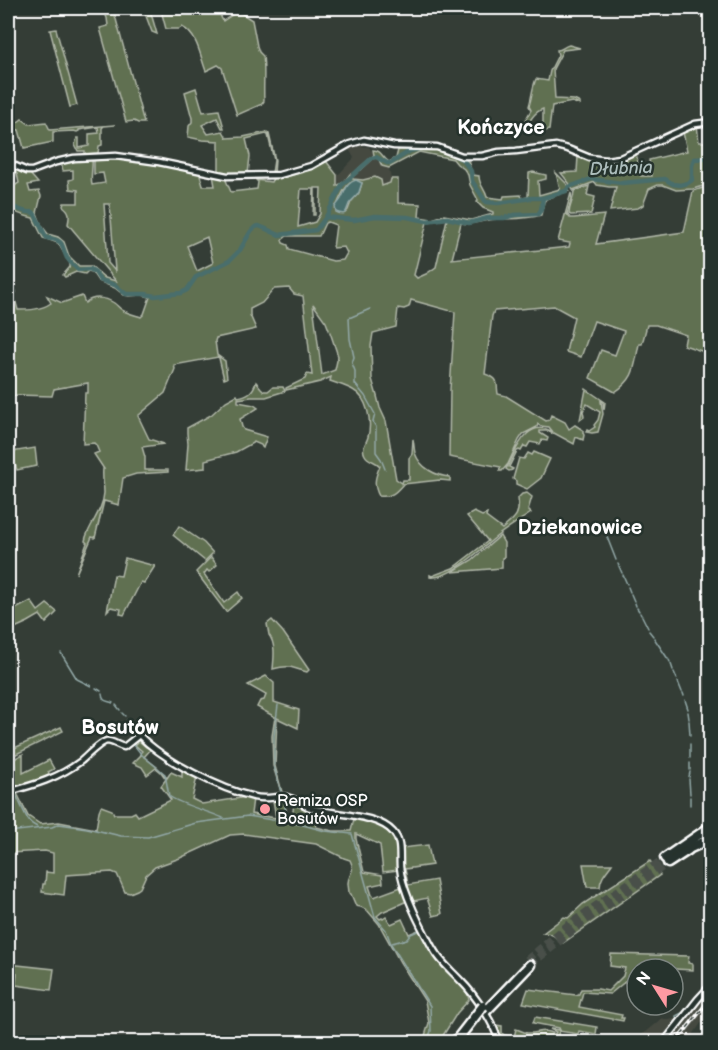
<svg xmlns="http://www.w3.org/2000/svg" width="718" height="1050" viewBox="0 0 718 1050" font-family="'Balsamiq Sans',sans-serif">
  <style>
    .built { fill: #454940 }
    .green { fill: #606f51; stroke: #b0b7a8; stroke-width: 1.5; fill-rule: evenodd }
    .water { fill: #496e6c; stroke: #92a8a7; stroke-width: 1.5 }
    .lines { fill: none; stroke-linecap: round; stroke-linejoin: round }
    .stream { stroke: #92a8a7; stroke-width: 1.5 }
    .river { stroke: #496e6c; stroke-width: 4.5 }
    .highway-tunnel { stroke: #48504a; stroke-width: 8; stroke-dasharray: 8 4; stroke-linecap: butt }
    .minor-casing { stroke: #fff; stroke-width: 9 }
    .highway-casing { stroke: #fff; stroke-width: 13 }
    .minor { stroke: #26332d; stroke-width: 4.5 }
    .highway { stroke: #26332d; stroke-width: 8 }
    .rail-casing { stroke: #fff; stroke-width: 4 }
    .rail { stroke: #26332d; stroke-width: 1.5; stroke-dasharray: 4.5; stroke-linecap: butt }
    .highway-bridge-casing { stroke: #fff; stroke-width: 13; stroke-linecap: butt }
    .highway-bridge { stroke: #26332d; stroke-width: 8 }
    .poi-dot { fill: #ff9aa2; stroke: #26332d; stroke-width: 2 }
    .labels { text-anchor: middle; stroke-width: 5; stroke-linejoin: round; paint-order: stroke }
    .poi-label { font-size: 16px; fill: #fff; stroke: #26332d; text-anchor: start }
    .water-label { font-size: 18px; font-style: italic; fill: #adbebd; stroke: #26332d }
    .quarter-label { font-size: 20px; font-weight: bold; fill: #fff; stroke: #26332d }
  </style>
  <rect width="100%" height="100%" fill="#343d36"/>
  <filter id="ink" filterUnits="userSpaceOnUse"><feTurbulence type="fractalNoise" baseFrequency=".0167" numOctaves="2"/><feDisplacementMap in="SourceGraphic" scale="12" xChannelSelector="R" yChannelSelector="G"/><feConvolveMatrix kernelMatrix="1 2 1 2 8 2 1 2 1" color-interpolation-filters="sRGB"/></filter>
  <g filter="url(#ink)">
    <g class="built">
      <polygon points="360,146 369,147 382,166 389,168 391,179 390,183 382,186 369,178 363,180 347,180 337,186 337,175 340,173 354,158 349,149"/>
      <polygon points="710,989 710,1010 688,1042 667,1042 680,1027 696,1004"/>
      <polygon points="681,1015 681,1017 656,1042 633,1042 662,1018 667,1020 675,1019"/>
    </g>
    <g class="green">
      <polygon points="102,8 113,8 144,123 138,123 134,121 126,122 100,28 108,26 107,18"/>
      <path d="M143,8H222L221,17L223,21L235,13H241L252,20L257,46L259,52L263,56C265,70 263,86 264,101L262,104L237,115L222,68L218,65L206,71C200,56 198,35 182,27L179,29H166L161,10L152,8L150,10L157,34L152,32Z"/>
      <polygon points="56,29 77,105 70,107 50,30"/>
      <path d="M569,45L580,48L563,50L553,69L555,99L574,100L580,103V105L572,102L552,106L549,130L543,131V109C534,112 528,123 525,132L522,126L531,110L529,106C532,97 532,88 536,79L548,81L550,71L558,55L557,50C562,50 564,46 569,45Z"/>
      <polygon points="196,88 203,112 219,110 224,128 222,128 217,118 202,125 208,134 223,131 227,138 243,137 267,132 269,134 275,160 274,174 273,174 272,173 274,160 268,135 266,134 246,139 250,156 248,174 228,175 219,173 219,141 202,140 188,137 189,126 192,122 192,118 185,92"/>
      <polygon points="8,113 14,121 18,122 22,119 29,124 46,122 50,130 115,125 104,126 102,128 102,145 99,146 98,153 85,154 85,151 78,151 75,145 77,138 79,138 79,148 89,146 89,134 99,133 98,127 79,130 79,131 77,132 74,131 53,132 53,142 24,148 19,130 14,129 8,116"/>
      <path d="M705,124H710V163L708,169V182L706,185L693,189L676,190L663,185H658L649,189L643,205L638,208L610,211L616,187H609L597,185L595,182L573,190L569,183L561,173L577,172L578,156C597,168 618,161 636,153L641,176H652L649,160L687,151L683,132L697,125L699,142H707Z"/>
      <path d="M429,148L441,149L468,161L473,175L479,176C479,185 485,189 487,197L503,199L504,196L521,195L522,198L528,197L529,173L533,172L546,175V179L538,181L539,195L560,189L556,173L568,185L569,191L546,199L544,202L541,215C524,220 506,218 489,220C479,221 471,226 461,223L452,259L569,247L570,243L558,241L571,193L572,199L567,214L570,218H574L604,215L596,244L684,232L693,191L706,187L710,183V168V354L684,345L686,335L656,325H647L642,344H639C634,367 636,378 615,392L590,378L601,350L615,355L624,331L594,321L581,357L566,352L574,317L554,306L494,311L492,316L485,374C500,379 496,382 498,394L506,396L546,421L549,420L551,415L565,422L569,429L575,425L583,430V433L584,435L583,440L576,437L574,444L554,433L553,434L548,431H540V433L548,438L547,441L542,440L540,444L530,442L527,447L524,446L521,451L519,450L517,451L509,467L513,469L512,470L509,471L506,469C516,451 526,417 553,432L549,427L540,426L538,424L537,427L523,434L519,440L508,464L502,471H499L501,467L449,457L450,390L455,312L411,300L409,307L404,309L398,308L396,327L373,333L371,346L372,379L377,396L380,408L386,421L396,479L402,483L403,480H409V458L412,454L413,439C414,444 414,449 415,453C420,468 436,476 450,477V481L440,480L403,484C396,492 391,498 379,496C373,485 375,477 380,466C376,461 368,461 365,455C361,448 366,444 368,437C372,422 368,398 353,390C346,386 338,384 330,381L331,377L320,382L286,390V388L305,379L307,374L312,375L303,296L294,294L289,288L274,289L262,303L250,309V315L256,329L216,338L215,341L217,355L225,361L227,378L224,379L219,358L218,357L174,365L175,369L165,393L138,416L149,439L164,444L142,447L145,457V470H168V472L136,474L123,478L119,505L104,501L95,538L92,537L76,574L87,543L85,541L86,537C91,523 103,509 104,493C104,485 102,477 103,469H104L94,454L99,452L96,445L94,443L83,444L85,393H88V383L54,389L52,396L16,395L8,399V299H15L18,310C29,310 41,310 51,303L47,296L62,303L82,296L85,303C93,296 105,297 114,303C117,305 119,308 122,310C127,313 135,315 141,317L144,314L150,297L142,295L129,296L124,295L115,288L98,281L92,272L88,271L85,274L76,272L65,277L63,275L70,267V264L58,243L43,238L33,218C24,216 15,213 8,207V190L19,183L17,174L13,170L14,167L24,173L30,174L38,183L28,185L30,192L39,191L41,196L37,213L42,226L48,234L58,237L64,242L69,256L79,266H91L105,278L116,281L68,224C70,215 70,211 63,206L64,203H78V190L70,189L69,180L73,179V170L63,171L61,162L92,159C93,168 90,176 92,185L105,183L103,173L94,174V160H125L199,172L203,186H215L213,175L225,178L231,192L257,189L258,182L256,180L271,182L274,177C288,180 313,167 326,161L337,175V186L344,182L350,174L353,179L363,180L375,177L381,180L382,186L390,183L391,179H398V203L420,204L419,217L432,219L444,215L471,220L493,214V212L483,208L477,202L478,200L470,185L468,175L464,169L457,164L453,159L419,152L389,168L382,166L378,158H374L361,170L359,168L374,155L373,150C382,150 382,158 389,162L396,158L398,150ZM350,183H362L359,193L351,202L348,210L345,213L336,210C337,203 344,188 350,183ZM315,188H321L320,214L315,222L298,227L301,189H314L313,215H315ZM104,204H110L115,271L108,263ZM447,219L436,267L426,274L417,278L414,275L427,222ZM328,222L336,225L333,248L344,247L347,253L343,260L333,261L289,249L288,245L283,243L282,240L287,236H319L325,223ZM207,237L213,263L197,271L187,246ZM313,304L326,322L331,335L338,356L335,370L322,375Z"/>
      <path d="M589,186L587,195L595,197L591,214L571,215L569,214C569,205 574,200 574,191Z"/>
      <path d="M256,382L261,388L264,391H268L273,387H283L285,391L266,397H251L238,399V402L254,405L258,408L240,419L242,427L244,430L267,437L263,448L262,447L261,445L254,442L236,452L205,460V468L186,470L188,444L187,433V428L211,415L226,401L237,395L238,397C248,395 253,392 256,382Z"/>
      <polygon points="586,389 605,402 604,410 603,402 601,401 603,414 598,432 592,433 586,432 587,430 589,431 595,427 594,425 598,420 600,412 587,404 583,411 584,417 580,420"/>
      <polygon points="35,448 37,466 17,470 11,452"/>
      <polygon points="534,452 550,459 541,478 527,489 516,484 516,481 513,479 519,458 524,459 528,453 532,455"/>
      <path d="M527,493L532,497L528,510L531,513C519,521 507,528 496,537C481,549 449,580 430,577V575L432,576L453,568L488,541L467,516L474,512L482,516L487,514L486,517L502,529C515,518 520,516 518,498L522,494Z"/>
      <polygon points="179,526 204,543 213,553 205,561 173,535"/>
      <polygon points="500,536 504,543 504,557 502,558 502,568 452,572 472,560"/>
      <polygon points="211,557 217,565 209,572 207,570 204,574 224,603 238,592 242,598 226,612 196,572"/>
      <polygon points="125,558 155,566 144,583 141,582 124,615 120,614 121,609 111,607 107,611 114,575 121,576"/>
      <polygon points="31,601 38,611 47,604 57,612 46,623 40,615 28,622 8,631 8,613"/>
      <path d="M272,620L283,632L309,670L307,672C290,668 292,664 273,669C274,658 276,644 269,635L267,624Z"/>
      <polygon points="266,676 274,683 274,702 299,710 298,728 277,718 275,766 282,792 281,792 273,766 272,736 275,717 257,707 260,701 264,700 266,695 248,685"/>
      <polygon points="61,727 63,731 12,756 14,759 23,754 23,773 49,760 54,769 48,772 51,776 34,782 8,789 8,761 12,759 8,745 10,750"/>
      <path d="M139,741L146,747L151,749L144,757L157,767L167,778L171,772L182,777V769L197,777L192,799L202,804L247,797L253,798L251,814L276,818L273,800L283,799H284L288,821H292L294,802L320,812L316,827L333,831H351L354,819L339,816C358,819 389,819 396,841C399,850 398,861 398,870L383,872L380,845L356,834V839L364,872L382,875L383,883L369,886L372,895L374,897L401,887L407,901L382,912L377,916L380,919L382,918L383,919L386,917L391,924L402,919L409,934L421,929C426,941 431,952 439,963C449,974 467,984 469,1000L457,1013L439,1042H423L429,1023L425,1001L400,962L379,924L367,910L361,907L356,906L351,894L349,893C349,890 348,886 348,883C349,872 356,872 350,860L344,858L316,844L244,834L230,835L180,858L155,867L146,875L140,888L137,890L130,893L125,892L117,874L112,872L66,875L64,895L42,892L43,884H45L46,872L53,873V853L45,851L9,853L8,829L16,791L28,816L40,824L59,822L96,829L99,811L101,806L112,810L114,814H131L135,812L138,816L171,800L161,786L166,779L161,772L156,768L147,775L142,767L133,763L141,755L140,753L142,751L135,745Z"/>
      <path d="M372,818C387,820 402,832 402,848L428,845L432,865L405,869L408,885L436,880L442,914L433,916L427,898L413,901C418,914 428,929 430,941L408,894L403,878L399,839Z"/>
      <path d="M650,861L660,875L563,943H561C555,936 552,933 543,933L564,917L568,918L583,904Z"/>
      <path d="M583,864H612C607,871 600,878 600,887H587Z"/>
      <polygon points="611,954 689,956 688,963 693,964 693,970 656,968 637,969 637,981 627,980 610,994 583,992 579,1007 622,1015 621,1018 624,1018 623,1021 523,1003 528,989 576,995 579,994 581,989 598,989 608,991 623,976 625,968 610,966"/>
      <polygon points="8,964 54,969 51,990 16,985 17,973 8,972"/>
      <path d="M535,1017L597,1027L596,1034L579,1031L578,1034L559,1031L556,1042H500L495,1025L502,1026V1033L504,1035L514,1037L516,1029C520,1030 523,1032 527,1033C538,1034 542,1028 555,1034L556,1032L550,1029L560,1030L559,1028L533,1023Z"/>
    </g>
    <path class="water" d="M356,180L362,183C361,186 360,189 359,192C357,197 352,199 349,204C346,211 347,217 336,212L335,207C337,204 339,202 341,199C346,190 346,183 356,180Z"/>
    <g class="lines">
      <g class="stream">
        <polyline points="370,309 349,318 350,339 354,357 352,363 355,371 355,384 365,396 375,414 373,422 376,427 376,452 381,459 385,469"/>
        <polyline points="598,522 600,525"/>
        <polyline points="607,537 616,560"/>
        <polyline points="618,564 622,573"/>
        <polyline points="623,575 627,584"/>
        <polyline points="628,587 630,592"/>
        <polyline points="631,594 634,601"/>
        <polyline points="635,603 636,606"/>
        <polyline points="637,608 639,611"/>
        <polyline points="640,613 641,615"/>
        <polyline points="642,616 648,628"/>
        <polyline points="649,631 653,636"/>
        <polyline points="654,638 668,659"/>
        <polyline points="61,653 77,679 91,686"/>
        <polyline points="669,660 670,662"/>
        <polyline points="671,664 673,670"/>
        <polyline points="674,672 677,679"/>
        <polyline points="678,682 682,692"/>
        <polyline points="96,688 101,691"/>
        <polyline points="683,693 684,696"/>
        <path d="M102,694C103,703 107,700 113,703"/>
        <polyline points="685,700 688,709"/>
        <polyline points="116,705 120,710"/>
        <polyline points="278,705 274,736 274,766 281,792"/>
        <polyline points="688,712 689,719"/>
        <polyline points="122,713 125,716"/>
        <polyline points="127,720 129,730 133,738"/>
        <polyline points="689,721 690,735"/>
        <path d="M134,745L142,755L165,774L169,796C181,805 208,811 223,818"/>
        <polyline points="8,747 15,765 15,787"/>
        <polyline points="690,758 690,744"/>
        <polyline points="690,770 690,763"/>
        <polyline points="689,777 690,772"/>
        <polyline points="689,779 690,794"/>
        <path d="M15,792C16,795 27,819 29,821C31,824 34,825 37,827"/>
        <polyline points="690,797 690,805"/>
        <polyline points="284,799 287,821"/>
        <polyline points="8,832 52,827 59,824 87,828 121,836 148,837 196,823 248,816 303,825 325,831 352,834 375,917 386,930 391,944 430,1006 431,1031 427,1042"/>
        <polyline points="709,879 710,886"/>
        <polyline points="392,943 407,939 411,934 420,930"/>
        <polyline points="676,1018 676,1016 686,1011"/>
        <polyline points="660,1042 664,1038"/>
      </g>
      <g class="river">
        <polyline points="448,152 463,160 471,171 472,181 486,202 498,203 532,198 543,198 566,191 569,187 591,179 622,183 665,179 673,184 680,185 688,183 692,180 692,165 694,159 710,158"/>
        <path d="M8,203C14,208 25,213 33,212C39,219 41,230 47,238C66,241 60,244 67,258C70,262 74,266 78,270L90,269L95,272L100,280L115,285L126,294H145L155,296L181,293L187,290L196,277L229,261L240,250L251,231L255,227L259,226L264,228L279,235L316,230L326,217L342,185L372,158L376,157L387,163H391L410,151L423,148"/>
        <polyline points="326,217 354,220 375,216 407,217 427,221 447,218 469,223 488,218 504,218 514,215 538,214 541,210 543,198"/>
      </g>
      <g class="highway-tunnel">
        <polyline points="527,960 567,926 665,858"/>
        <polyline points="530,965 582,923 668,863"/>
      </g>
      <defs>
        <g id="minor">
          <polyline points="8,165 13,165 27,171 32,171 56,162 74,158 116,156 159,162 227,176 279,175 311,166 350,144 364,140 394,146 437,147 462,156 482,156 499,152 516,151 556,146 568,149 590,158 606,160 620,158 695,124 710,122"/>
          <polyline points="8,282 12,292 10,296 8,298"/>
          <path d="M8,792C34,785 59,778 81,761C87,756 100,742 107,741C113,741 118,746 124,747L139,735C164,761 220,789 254,797C266,800 276,796 286,797C295,799 303,805 311,808C335,815 377,814 393,832C402,842 399,854 400,867C402,891 420,925 432,947C440,962 450,969 461,981C475,995 494,1023 499,1042"/>
          <polyline points="664,1042 698,999 710,986"/>
        </g>
        <g id="highway">
          <polyline points="688,849 710,839"/>
          <polyline points="665,858 710,827"/>
          <polyline points="668,863 688,850"/>
          <polyline points="486,1011 530,965"/>
        </g>
      </defs>
      <use href="#minor" class="minor-casing"/>
      <use href="#highway" class="highway-casing"/>
      <use href="#minor" class="minor"/>
      <use href="#highway" class="highway"/>
      <defs>
        <polyline id="rail" points="676,1042 710,999"/>
      </defs>
      <use href="#rail" class="rail-casing"/>
      <use href="#rail" class="rail"/>
      <defs>
        <polyline id="highway-bridge" points="455,1042 483,1006"/>
      </defs>
      <use href="#highway-bridge" class="highway-bridge-casing"/>
      <use href="#highway-bridge" class="highway-bridge"/>
    </g>
  </g>
  <circle class="poi-dot" cx="265" cy="809" r="6"/>
  <g class="labels">
    <g class="poi-label">
      <text x="277" y="806">Remiza OSP<tspan x="277" dy="18">Bosutów</tspan></text>
    </g>
    <g class="water-label">
      <text transform="translate(621 168) rotate(-2)" y="6">Dłubnia</text>
    </g>
    <g class="quarter-label">
      <text x="501" y="134">Kończyce</text>
      <text x="580" y="534">Dziekanowice</text>
      <text x="120" y="734">Bosutów</text>
    </g>
  </g>
  <rect width="718" height="1050" fill="none" stroke="#26332d" stroke-width="30"/>
  <rect x="15" y="15" width="688" height="1020" fill="none" stroke="#fff" stroke-width="2" filter="url(#ink)"/>
  <g transform="translate(655 987) rotate(307)"><circle r="28" fill="#26332d" stroke="#7d8581" stroke-width="1.5"/>
  <path d="M0-4.5L10 22L0 15L-10 22Z" fill="#ff9aa2"/>
  <text y="-9" font-size="16" font-weight="bold" text-anchor="middle" fill="#ffffff">N</text>
  </g>
</svg>
